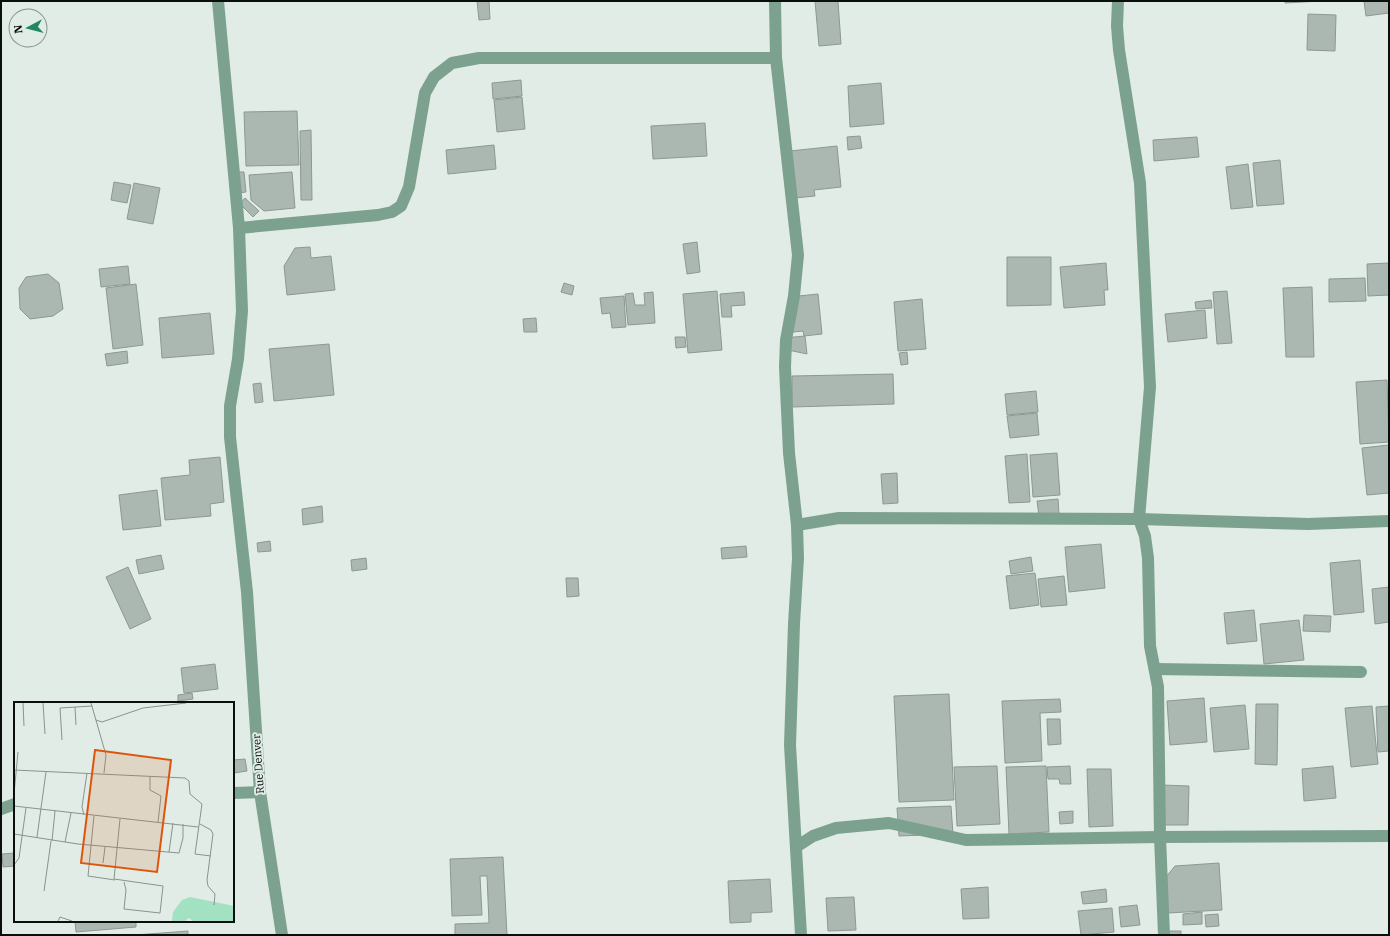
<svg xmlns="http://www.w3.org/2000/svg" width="1390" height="936" viewBox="0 0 1390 936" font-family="'IBM Plex Serif',serif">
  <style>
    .building { fill: #abb7b1; stroke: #8d9892 }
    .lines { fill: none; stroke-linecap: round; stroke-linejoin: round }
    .street { stroke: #7ca18f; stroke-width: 12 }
    .labels { text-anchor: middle; stroke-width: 4; stroke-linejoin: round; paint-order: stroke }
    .street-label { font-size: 11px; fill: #0a0e0c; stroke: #e0ece5 }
    .inset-road { fill: none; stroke: #8a938e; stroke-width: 1 }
    .view { fill: #dd550c; fill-opacity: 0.15; stroke: #dd550c; stroke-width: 2 }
    .inset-edge { fill: none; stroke: #0a0e0c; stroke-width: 2 }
  </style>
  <rect width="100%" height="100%" fill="#e0ece5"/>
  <g class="building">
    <polygon points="477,1 489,1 490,19 479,20"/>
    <polygon points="815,1 838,1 841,44 819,46"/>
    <polygon points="1285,1 1321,1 1285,3"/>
    <polygon points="1364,1 1389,1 1389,13 1366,16"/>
    <polygon points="1308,14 1336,15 1335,51 1307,50"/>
    <polygon points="521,80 522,96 493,99 492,83"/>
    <polygon points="881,83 884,124 850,127 848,86"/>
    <polygon points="522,97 525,129 497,132 494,100"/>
    <polygon points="297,111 299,165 246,166 244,112"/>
    <polygon points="705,123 707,156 653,159 651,126"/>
    <polygon points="311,130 312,200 301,200 300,131"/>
    <polygon points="860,136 862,148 848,150 847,137"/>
    <polygon points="1197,137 1199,157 1154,161 1153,140"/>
    <polygon points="494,145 496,169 448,174 446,150"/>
    <polygon points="837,146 841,187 814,190 815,196 795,198 790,151"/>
    <polygon points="1280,160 1284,204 1257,206 1253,163"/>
    <polygon points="1248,164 1253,207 1231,209 1226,167"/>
    <polygon points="236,172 244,172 246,192 238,193"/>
    <polygon points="292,172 295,208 264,211 251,200 249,175"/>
    <polygon points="114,182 131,185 127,203 111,200"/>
    <polygon points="134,183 160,188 153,224 127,219"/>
    <polygon points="245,198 259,211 253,217 240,204"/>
    <polygon points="697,242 700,272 687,274 683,244"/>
    <polygon points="310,247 311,258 331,256 335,290 287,295 284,266 295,248"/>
    <polygon points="1007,257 1051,257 1051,305 1007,306"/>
    <polygon points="1106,263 1108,290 1104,290 1105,305 1064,308 1060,267"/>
    <polygon points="1389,263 1389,295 1368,296 1367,264"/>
    <polygon points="128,266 130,284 101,287 99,269"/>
    <polygon points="48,274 59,283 63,309 53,316 30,319 20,309 19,288 26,277"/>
    <polygon points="1365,278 1366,301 1329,302 1329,279"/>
    <polygon points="564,283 574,286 572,295 561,292"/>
    <polygon points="136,284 143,345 113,349 106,288"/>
    <polygon points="1312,287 1314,357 1286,357 1283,288"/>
    <polygon points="717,291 722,350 688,353 683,294"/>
    <polygon points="1227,291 1232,343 1217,344 1213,292"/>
    <polygon points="653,292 655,323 628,325 625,294 633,293 635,305 645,305 644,293"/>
    <polygon points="744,292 745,305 731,306 732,317 722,317 720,294"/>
    <polygon points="818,294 822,334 804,336 803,331 793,332 789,297"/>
    <polygon points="624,296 626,327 612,328 610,313 602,314 600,298"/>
    <polygon points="922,299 926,349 898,351 894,302"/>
    <polygon points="1211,300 1212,308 1196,309 1195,302"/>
    <polygon points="1205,310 1207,338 1168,342 1165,314"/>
    <polygon points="210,313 214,354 162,358 159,318"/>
    <polygon points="536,318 537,332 524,332 523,319"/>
    <polygon points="805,336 807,354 788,350 784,338"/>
    <polygon points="675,337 685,337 686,347 676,348"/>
    <polygon points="329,344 334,395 274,401 269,349"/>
    <polygon points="127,351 128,363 107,366 105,354"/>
    <polygon points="907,352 908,364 901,365 899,353"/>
    <polygon points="893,374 894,404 792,407 792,376"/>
    <polygon points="1387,380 1389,442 1360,444 1356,382"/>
    <polygon points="261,383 263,402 255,403 253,384"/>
    <polygon points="1036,391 1038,412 1007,415 1005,394"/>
    <polygon points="1037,413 1039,435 1010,438 1007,416"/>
    <polygon points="1389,445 1389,493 1367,495 1362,448"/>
    <polygon points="1057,453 1060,495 1033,497 1030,455"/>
    <polygon points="1027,454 1030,502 1009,503 1005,456"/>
    <polygon points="220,457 224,502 210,504 211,516 165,520 161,478 190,475 189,460"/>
    <polygon points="897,473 898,503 883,504 881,474"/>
    <polygon points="157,490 161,526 123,530 119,495"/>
    <polygon points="1058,499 1059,514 1039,516 1037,501"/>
    <polygon points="322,506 323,522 303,525 302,509"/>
    <polygon points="270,541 271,551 258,552 257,543"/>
    <polygon points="1101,544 1105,588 1069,592 1065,547"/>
    <polygon points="746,546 747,557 722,559 721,548"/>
    <polygon points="161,555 164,569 139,574 136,560"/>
    <polygon points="1031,557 1033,571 1011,574 1009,561"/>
    <polygon points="366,558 367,569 352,571 351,560"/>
    <polygon points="1360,560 1364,612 1334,615 1330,563"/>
    <polygon points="128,567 151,619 130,629 106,577"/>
    <polygon points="1035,573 1039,605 1010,609 1006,576"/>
    <polygon points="1064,576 1067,605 1041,607 1038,579"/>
    <polygon points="566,578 578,578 579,596 567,597"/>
    <polygon points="1389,587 1389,622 1375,624 1372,589"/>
    <polygon points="1254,610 1257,641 1227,644 1224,613"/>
    <polygon points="1304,615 1331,616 1330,632 1303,631"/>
    <polygon points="1299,620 1304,660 1264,664 1260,624"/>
    <polygon points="215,664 218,689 184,693 181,668"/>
    <polygon points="192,693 193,699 178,701 178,695"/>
    <polygon points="949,694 954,800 899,802 894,696"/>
    <polygon points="1204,698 1207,742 1170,745 1167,701"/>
    <polygon points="1060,699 1061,712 1040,713 1042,761 1005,763 1002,701"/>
    <polygon points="1256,704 1278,704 1277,765 1255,764"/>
    <polygon points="1245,705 1249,749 1214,752 1210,708"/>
    <polygon points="1372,706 1378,764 1351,767 1345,708"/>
    <polygon points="1389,706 1389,751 1378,752 1376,707"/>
    <polygon points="1047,719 1060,719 1061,744 1048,745"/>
    <polygon points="245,759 247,771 234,773 233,760"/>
    <polygon points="997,766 1000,824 957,826 954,767"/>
    <polygon points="1046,766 1049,832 1009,834 1006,767"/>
    <polygon points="1070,766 1071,784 1060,784 1059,779 1048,779 1047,767"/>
    <polygon points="1333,766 1336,798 1304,801 1302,769"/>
    <polygon points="1087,769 1111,769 1113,826 1089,827"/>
    <polygon points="1162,785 1189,786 1188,825 1161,825"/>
    <polygon points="951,806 953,834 899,836 897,808"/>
    <polygon points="1073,811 1073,823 1060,824 1059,812"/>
    <polygon points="15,853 15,866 3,867 2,854"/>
    <polygon points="503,857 507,935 455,935 455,924 489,923 487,876 480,876 482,915 452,916 450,859"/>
    <polygon points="1219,863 1222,910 1168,913 1166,877 1175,866"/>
    <polygon points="770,879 772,912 751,913 751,922 730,923 728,881"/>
    <polygon points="988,887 989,918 963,919 961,889"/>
    <polygon points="1106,889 1107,902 1083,904 1081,892"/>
    <polygon points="854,897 856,930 828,931 826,898"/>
    <polygon points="1137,905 1140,925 1121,927 1119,907"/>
    <polygon points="1112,908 1114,932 1081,935 1078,911"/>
    <polygon points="1202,912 1202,924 1183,925 1183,914"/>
    <polygon points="1218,914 1219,926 1206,927 1205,915"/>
    <polygon points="75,921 136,921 136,927 76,932"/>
    <polygon points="188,931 188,935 135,935"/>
    <rect x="1168" y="931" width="13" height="4"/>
  </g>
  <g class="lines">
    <g class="street">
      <polyline points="218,1 239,228 242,311 238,359 230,406 230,437 247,592 260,792 282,935"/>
      <polyline points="775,1 776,58 798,255 794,296 786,340 785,367 789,453 797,525 798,558 794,624 790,745 801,935"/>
      <polyline points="1118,1 1117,26 1119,50 1140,183 1150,387 1139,519 1145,536 1148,558 1150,646 1158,687 1160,837 1164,935"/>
      <polyline points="239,228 378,215 392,212 401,206 409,187 425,93 434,77 452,63 479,58 776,58"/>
      <polyline points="797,525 839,518 1139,519 1308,524 1389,521"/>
      <polyline points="1155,669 1361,672"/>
      <polyline points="233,793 260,792"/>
      <polyline points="1,809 15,804"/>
      <polyline points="796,847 813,836 836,828 889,823 966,840 1160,837 1389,836"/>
    </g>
  </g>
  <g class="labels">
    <g class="street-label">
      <text transform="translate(258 764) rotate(-94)" y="4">Rue Denver</text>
    </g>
  </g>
  <g transform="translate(14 702)">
    <rect width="220" height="220" fill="#e0ece5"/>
    <path d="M176,195L220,204V219H179L175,216L171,219H158L159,210L168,198Z" fill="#a3e1c3"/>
    <path class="inset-road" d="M9,1L10,24M29,1L31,32M77,1L92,53L90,71M61,5L62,23M82,18L88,20L129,6L172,1M48,38L46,6L78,4M0,68L171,76L175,79L176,92L188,102L181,152L197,154M136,75V88L147,94L144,120M0,92L4,50M0,104L184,125M70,113L68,105L73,71M80,114L74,174L101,178M106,117L100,177L149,184L146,211L110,207L112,188L110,180M186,122L197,128L199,132L193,178L194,184L201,192L200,203M0,132L64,142L165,151L169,136V122M23,135L32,70M38,139L41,109M51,140L57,111M155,150L159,121M89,161L91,145M0,163L5,156L12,106M30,189L37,139M44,219L46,215L58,219"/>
    <path class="view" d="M81,48L157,58L143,170L67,161Z"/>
    <rect width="220" height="220" class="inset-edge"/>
  </g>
  <rect width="1390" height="936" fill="none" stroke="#0a0e0c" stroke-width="4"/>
  <g transform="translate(28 28) rotate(263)"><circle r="19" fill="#e0ece5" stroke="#8a938e"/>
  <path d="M0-3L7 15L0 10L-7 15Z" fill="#218661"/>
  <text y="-6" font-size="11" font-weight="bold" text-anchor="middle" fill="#0a0e0c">N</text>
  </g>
</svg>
